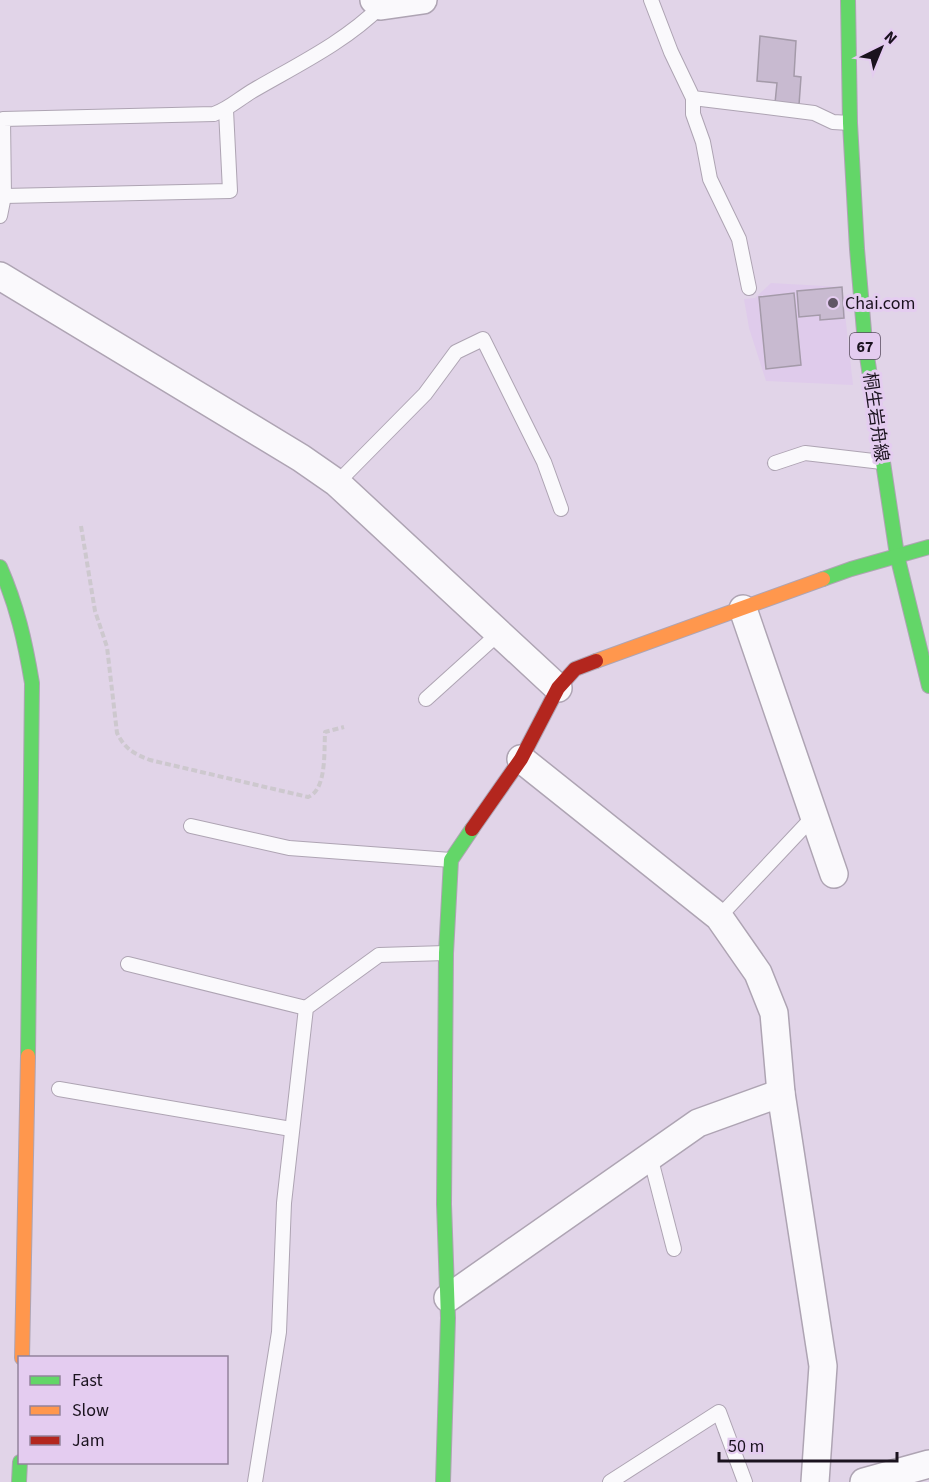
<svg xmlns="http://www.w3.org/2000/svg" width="929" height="1482" viewBox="0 0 929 1482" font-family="'Source Sans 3','Noto Sans JP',sans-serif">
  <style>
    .built { fill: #dfcbeb }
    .building { fill: #c8bad0; stroke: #a49aa9; stroke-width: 1.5 }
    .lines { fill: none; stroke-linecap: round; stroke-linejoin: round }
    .lane-casing { stroke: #aea4b3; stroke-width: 16 }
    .street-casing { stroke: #aea4b3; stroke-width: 30 }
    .fast-casing { stroke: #aea4b3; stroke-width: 16 }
    .slow-casing { stroke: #aea4b3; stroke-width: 16 }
    .jam-casing { stroke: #aea4b3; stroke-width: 16 }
    .path { stroke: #cdc8ce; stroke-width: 4; stroke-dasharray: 6 3; stroke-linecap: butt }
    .lane { stroke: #faf9fc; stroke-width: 14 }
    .street { stroke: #faf9fc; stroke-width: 27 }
    .fast { stroke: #63d668; stroke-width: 14 }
    .slow { stroke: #ff974d; stroke-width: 14 }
    .jam { stroke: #b3261e; stroke-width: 14 }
    .poi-dot { fill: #605665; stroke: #e4ccf0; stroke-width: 2 }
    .labels { text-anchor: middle; stroke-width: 6; stroke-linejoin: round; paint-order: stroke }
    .shield { fill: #e4ccf0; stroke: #574a5d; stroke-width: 1.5 }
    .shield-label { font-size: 16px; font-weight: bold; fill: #1a121e }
    .poi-label { font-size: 18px; fill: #1a121e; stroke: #e4ccf0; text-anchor: start }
    .street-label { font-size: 18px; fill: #1a121e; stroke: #e4ccf0 }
  </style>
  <rect width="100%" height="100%" fill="#e1d4e8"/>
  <polygon class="built" points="771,283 842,287 853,385 766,381 749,328 744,299 755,298"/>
  <g class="building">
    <polygon points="760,36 796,41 794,76 801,77 799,105 775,103 777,83 757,81"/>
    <polygon points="842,287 844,318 820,320 820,315 799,317 797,291"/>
    <polygon points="794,293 801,365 766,369 759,297"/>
  </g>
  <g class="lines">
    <defs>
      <g id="lane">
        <polyline points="651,0 671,52 693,98 814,113 833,122 850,123"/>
        <polyline points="693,98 693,114 703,142 710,179 739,239 749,288"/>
        <polyline points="4,196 230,191 226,110"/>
        <path d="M0,216L4,196L3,119L214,114C229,109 240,98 254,90C297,65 345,42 381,6"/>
        <polyline points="775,463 805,453 882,462"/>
        <polyline points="337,483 425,394 456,352 483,339 544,462 561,509"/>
        <polyline points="426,699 498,634"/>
        <polyline points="191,826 289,848 451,860"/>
        <polyline points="719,917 814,816"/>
        <polyline points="128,964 306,1008"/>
        <polyline points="59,1089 291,1129"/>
        <polyline points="650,1156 674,1249"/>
        <polyline points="255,1482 279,1332 284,1203 306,1008 379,955 446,953"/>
        <polyline points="610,1482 719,1412 745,1482"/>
      </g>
      <g id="street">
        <polyline points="374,0 381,6 423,0"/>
        <polyline points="0,276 301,458 337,483 558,688"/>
        <polyline points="743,609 834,874"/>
        <polyline points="521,759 719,917 758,973 774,1013 781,1093"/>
        <polyline points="448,1298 698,1123 781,1093 823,1366 815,1482"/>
        <polyline points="864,1482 929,1464"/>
      </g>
      <g id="fast">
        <polyline points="848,0 850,123 857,249 865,343 897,555 929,686"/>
        <path d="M0,567C17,606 25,641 32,683L28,1056"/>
        <polyline points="823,579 851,569 929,547"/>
        <polyline points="19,1482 20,1462"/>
        <polyline points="443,1482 448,1318 444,1204 446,953 451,860 472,829"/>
      </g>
      <g id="slow">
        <polyline points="596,661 823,579"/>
        <polyline points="22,1358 28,1056"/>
      </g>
      <polyline id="jam" points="472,829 521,759 558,688 575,669 596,661"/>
    </defs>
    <use href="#lane" class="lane-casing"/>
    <use href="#street" class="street-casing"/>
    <use href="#fast" class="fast-casing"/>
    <use href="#slow" class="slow-casing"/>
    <use href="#jam" class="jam-casing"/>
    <path class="path" d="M81,526L95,611L107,647L117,733C125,749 134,754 150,760L308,797C327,790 324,750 325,732L344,727"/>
    <use href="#lane" class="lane"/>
    <use href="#street" class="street"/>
    <use href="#fast" class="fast"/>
    <use href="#slow" class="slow"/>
    <use href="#jam" class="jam"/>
  </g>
  <circle class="poi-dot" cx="833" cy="303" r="6"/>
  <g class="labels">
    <rect class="shield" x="850" y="333" width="30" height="26" rx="4.5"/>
    <g class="shield-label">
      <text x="865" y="352">67</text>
    </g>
    <g class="poi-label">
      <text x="845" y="309">Chai.com</text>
    </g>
    <g class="street-label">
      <text transform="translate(876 417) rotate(82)" y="6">桐生岩舟線</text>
    </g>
  </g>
  <rect x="18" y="1356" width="210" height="108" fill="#e4ccf0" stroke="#93829c" stroke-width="1.5"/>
  <rect x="30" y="1376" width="30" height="9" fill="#63d668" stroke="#93829c" stroke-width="1.5"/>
  <text x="72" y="1386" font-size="18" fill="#1a121e">Fast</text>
  <rect x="30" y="1406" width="30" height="9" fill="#ff974d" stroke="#93829c" stroke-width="1.5"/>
  <text x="72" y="1416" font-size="18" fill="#1a121e">Slow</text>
  <rect x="30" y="1436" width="30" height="9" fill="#b3261e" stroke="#93829c" stroke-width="1.5"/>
  <text x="72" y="1446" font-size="18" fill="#1a121e">Jam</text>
  <g transform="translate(881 48) rotate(43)" stroke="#e4ccf0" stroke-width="4.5" paint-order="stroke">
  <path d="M0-4.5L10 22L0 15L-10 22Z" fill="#1a121e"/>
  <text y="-9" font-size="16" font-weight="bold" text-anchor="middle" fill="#1a121e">N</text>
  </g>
  <path d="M719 1452v9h178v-9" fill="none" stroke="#1a121e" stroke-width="3"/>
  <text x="728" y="1452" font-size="18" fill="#1a121e" stroke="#e4ccf0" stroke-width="4.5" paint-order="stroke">50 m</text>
</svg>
